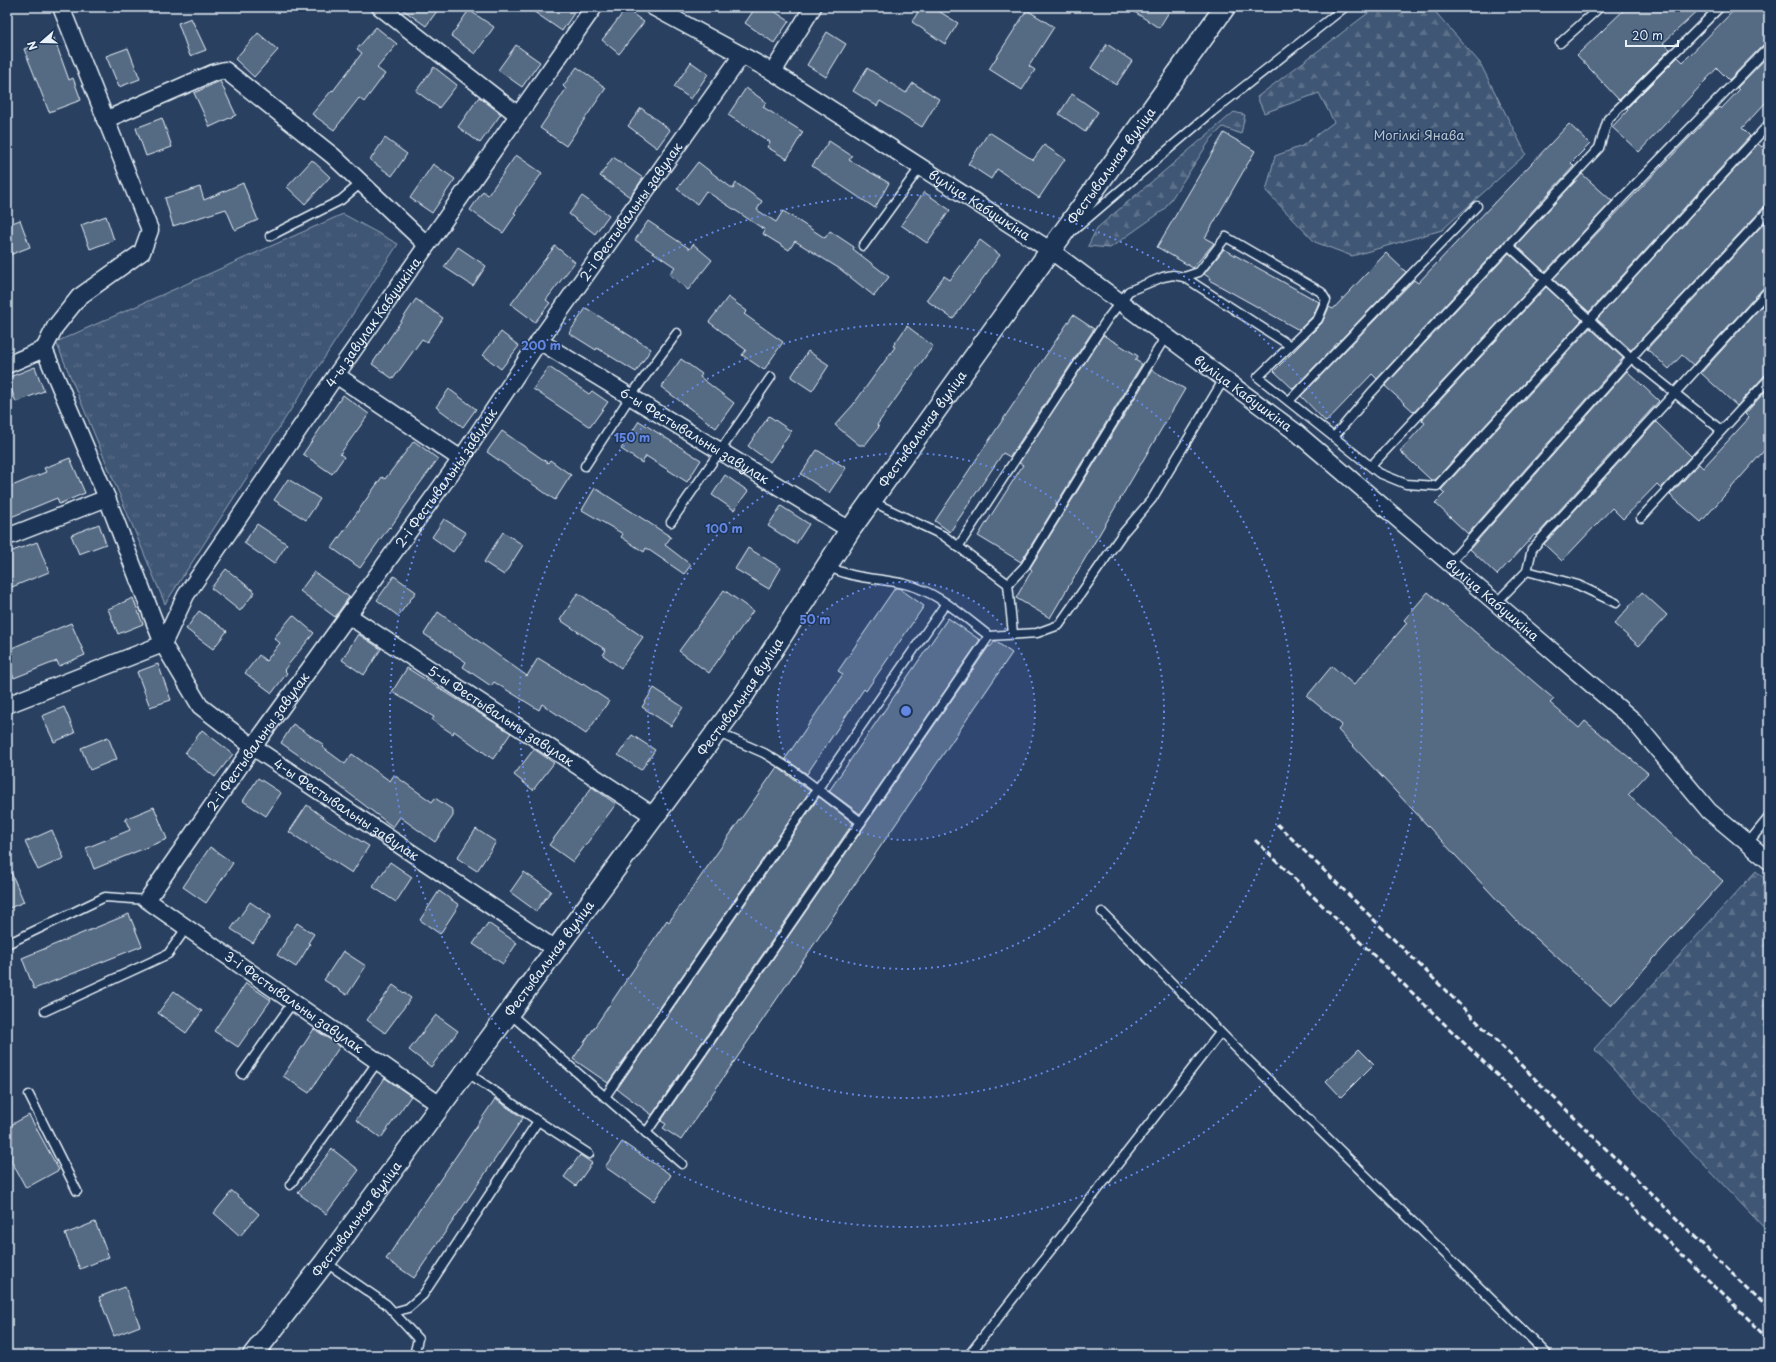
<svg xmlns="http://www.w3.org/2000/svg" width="1776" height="1362" viewBox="0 0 1776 1362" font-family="'Playpen Sans',sans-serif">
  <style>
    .forest { fill: url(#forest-firs); stroke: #94a4b6 }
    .park { fill: url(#park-tufts); stroke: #94a4b6 }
    .building { fill: #556a83; stroke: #e8f1f8 }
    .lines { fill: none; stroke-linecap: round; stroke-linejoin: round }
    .service-casing { stroke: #e8f1f8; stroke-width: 11 }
    .minor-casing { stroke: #e8f1f8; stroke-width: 19 }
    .tertiary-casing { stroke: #e8f1f8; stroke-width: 23 }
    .service { stroke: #1d3557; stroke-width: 8 }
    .minor { stroke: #1d3557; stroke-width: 16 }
    .tertiary { stroke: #1d3557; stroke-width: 20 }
    .rail { stroke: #e8f1f8; stroke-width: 3; stroke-dasharray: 6 3; stroke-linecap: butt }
    .ring { fill: none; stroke: #6487e3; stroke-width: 2; stroke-dasharray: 2 4 }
    .labels { text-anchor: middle; stroke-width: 3; stroke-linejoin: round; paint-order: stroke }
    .park-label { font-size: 13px; fill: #b6c3d0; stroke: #1d3557 }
    .street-label { font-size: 13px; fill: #e8f1f8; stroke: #1d3557 }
    .centre { fill: #6487e3; stroke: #1d3557; stroke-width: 2 }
    .ring-label { font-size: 12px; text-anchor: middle; font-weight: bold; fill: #6487e3; stroke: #1d3557; stroke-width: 3; stroke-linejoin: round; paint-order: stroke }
  </style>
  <defs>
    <pattern id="forest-firs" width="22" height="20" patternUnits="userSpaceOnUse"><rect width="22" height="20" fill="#415774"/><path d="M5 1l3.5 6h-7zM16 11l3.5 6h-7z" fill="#5c7089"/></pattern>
    <pattern id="park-tufts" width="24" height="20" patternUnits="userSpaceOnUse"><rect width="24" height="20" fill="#415774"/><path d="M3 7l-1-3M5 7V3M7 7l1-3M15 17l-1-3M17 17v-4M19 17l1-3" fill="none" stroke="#5c7089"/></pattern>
  </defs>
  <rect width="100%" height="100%" fill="#294061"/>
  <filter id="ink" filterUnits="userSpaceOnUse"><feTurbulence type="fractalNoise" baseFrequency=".025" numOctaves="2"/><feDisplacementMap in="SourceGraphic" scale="8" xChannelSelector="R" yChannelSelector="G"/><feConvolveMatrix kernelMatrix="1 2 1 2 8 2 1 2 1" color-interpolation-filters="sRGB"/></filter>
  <g filter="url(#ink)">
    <g class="forest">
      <polygon points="1376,7 1431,7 1480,63 1526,154 1442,230 1352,256 1315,242 1266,191 1275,156 1302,146 1334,122 1319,93 1264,113 1257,97"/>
      <polygon points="1234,112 1245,115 1241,134 1223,127 1211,139 1164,210 1110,248 1088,246 1097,228"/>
      <polygon points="1756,871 1769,883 1769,1233 1594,1049"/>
    </g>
    <polygon class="park" points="343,214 398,244 165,604 56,342"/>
    <g class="building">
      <polygon points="399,7 440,7 426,26"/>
      <polygon points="527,7 578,7 562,31"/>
      <polygon points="756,7 768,7 789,21 774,43 745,23"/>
      <polygon points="921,7 932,7 958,23 945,44 912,22"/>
      <polygon points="1127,7 1172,7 1159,28"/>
      <polygon points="1627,7 1702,7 1663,43 1670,49 1619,100 1577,55"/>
      <polygon points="1737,7 1769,7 1769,42 1765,43 1729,80 1717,68 1639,152 1612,127 1628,110 1627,108 1678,57 1683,62"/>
      <polygon points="626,9 644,22 619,54 602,40"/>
      <polygon points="469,10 494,27 475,54 451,36"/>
      <polygon points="1027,10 1054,27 1029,66 1035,70 1022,90 989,69"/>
      <polygon points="191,18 206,50 190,56 178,23"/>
      <polygon points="376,27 397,44 377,68 385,74 364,102 359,98 334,130 312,114 332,90 333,91 362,53 357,49"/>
      <polygon points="827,32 846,44 826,77 807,65"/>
      <polygon points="258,33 278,50 254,77 235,59"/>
      <polygon points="54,38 69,80 73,78 81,100 49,112 24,49"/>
      <polygon points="1107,44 1132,61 1116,85 1091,68"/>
      <polygon points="516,45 540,62 522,87 498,70"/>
      <polygon points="128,48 140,79 119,87 106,56"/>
      <polygon points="1769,55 1769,99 1742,128 1750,136 1589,312 1553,279 1719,107 1721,109 1739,90 1737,88"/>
      <polygon points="691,62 708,74 691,99 674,87"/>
      <polygon points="434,67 457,85 439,108 416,91"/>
      <polygon points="577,67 606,88 566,146 540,128 566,89 563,86"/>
      <polygon points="867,68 906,93 913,83 939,99 922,127 880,101 877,106 853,91"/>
      <polygon points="220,81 236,115 210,127 194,93"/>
      <polygon points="746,88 766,102 763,107 803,132 787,159 767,147 770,142 728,115"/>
      <polygon points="1072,94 1098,112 1085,132 1059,114"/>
      <polygon points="479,97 501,114 480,143 458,127"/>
      <polygon points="641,108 670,130 657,148 628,126"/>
      <polygon points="162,118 172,147 146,156 136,128"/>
      <polygon points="1569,124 1590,144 1571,163 1574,166 1377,379 1372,374 1326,422 1301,396 1414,280 1418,283"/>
      <polygon points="989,132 1033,160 1044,145 1065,159 1039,198 997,169 991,179 968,164"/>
      <polygon points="1224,133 1255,151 1205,238 1214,243 1193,268 1157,247"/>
      <polygon points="385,138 407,154 392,176 370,160"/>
      <polygon points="1769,139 1769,205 1765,206 1631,350 1597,319 1758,144 1762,147"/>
      <polygon points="829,141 852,156 849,160 889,183 875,208 812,166"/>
      <polygon points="516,155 542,173 514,213 516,214 503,233 470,210 483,191 488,195"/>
      <polygon points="613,157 643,178 630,197 600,176"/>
      <polygon points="312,160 330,177 305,204 287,187"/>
      <polygon points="698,162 733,189 736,183 762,201 757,210 776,222 783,211 825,238 830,231 854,247 853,249 889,277 874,296 840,269 795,241 789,250 763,234 765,230 706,191 697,204 677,189"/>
      <polygon points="433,164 455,179 432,213 410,198"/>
      <polygon points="1582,174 1612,201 1545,272 1516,245"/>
      <polygon points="243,183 258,220 235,230 226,209 173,226 165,198 200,187 204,200"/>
      <polygon points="924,192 950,210 927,243 901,225"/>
      <polygon points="582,196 609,215 595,234 569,214"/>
      <polygon points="106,216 114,240 90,249 81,225"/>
      <polygon points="1769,218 1769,285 1765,286 1693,365 1682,355 1669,369 1647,349"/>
      <polygon points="20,220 30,247 7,256 7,225"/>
      <polygon points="648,221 690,249 693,244 712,260 688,290 669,274 675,267 635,240"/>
      <polygon points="980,240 1000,255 953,319 926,300 944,276 950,280"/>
      <polygon points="555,246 575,262 546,300 550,303 535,322 511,304"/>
      <polygon points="458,247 486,266 473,286 444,267"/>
      <polygon points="1224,249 1319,302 1313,316 1299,330 1209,280 1210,278 1204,274"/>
      <polygon points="1386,253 1406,272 1293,389 1274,371 1322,323 1329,307 1333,309"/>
      <polygon points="1509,253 1538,280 1414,412 1385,386"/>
      <polygon points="1546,287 1582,320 1435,480 1431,480 1400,451 1425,423 1422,420"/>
      <polygon points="728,297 747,311 744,314 783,342 764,370 742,355 746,350 709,322"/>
      <polygon points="1769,298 1769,374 1765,375 1737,406 1701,373"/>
      <polygon points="416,299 443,318 427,342 422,339 393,379 372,364"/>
      <polygon points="586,308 651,349 636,372 597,348 596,350 569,333"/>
      <polygon points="1073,315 1094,329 1010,457 1003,453 950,532 935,521"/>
      <polygon points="907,326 933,346 877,425 879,427 865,445 859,445 835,425 853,405 895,347 893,346"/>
      <polygon points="1590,328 1623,358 1468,534 1435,503 1445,493 1441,490"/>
      <polygon points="501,332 519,346 501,369 483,355"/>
      <polygon points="1103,335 1138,356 1135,360 1142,364 1021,562 978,536 1023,465 1019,463"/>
      <polygon points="808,351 829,365 812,391 791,377"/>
      <polygon points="681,359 702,374 700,377 734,403 716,428 661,387"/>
      <polygon points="35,367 44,391 16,402 7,378"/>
      <polygon points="549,367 589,394 592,391 608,402 590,427 533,389"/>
      <polygon points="1152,370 1185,389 1050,618 1016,598 1032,570 1030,568"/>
      <polygon points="1627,371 1659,401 1536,536 1535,534 1497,575 1470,549"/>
      <polygon points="1769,387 1769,445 1701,522 1670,495 1699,464 1703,468 1749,418 1745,414"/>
      <polygon points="449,389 476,409 463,427 436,407"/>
      <polygon points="343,395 369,414 340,454 344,457 332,474 303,454"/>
      <polygon points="769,416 791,431 770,462 748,446"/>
      <polygon points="639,421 701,460 687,482 646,456 642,463 621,449"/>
      <polygon points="1656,422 1691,456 1661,488 1657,484 1623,519 1612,508 1562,561 1544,544"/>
      <polygon points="502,431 548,463 550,460 571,475 555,500 487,452"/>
      <polygon points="414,441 438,459 410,497 411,498 390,528 389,527 360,568 332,548 382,477 385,479"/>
      <polygon points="817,450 846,468 829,493 801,474"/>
      <polygon points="70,458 85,493 59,504 57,498 11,517 7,507 7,488 46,472 44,468"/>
      <polygon points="725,475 748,491 734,510 712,495"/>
      <polygon points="288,479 320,499 306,520 274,500"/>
      <polygon points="595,488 671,537 665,545 691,565 684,574 646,548 644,552 621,537 623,534 582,510"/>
      <polygon points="781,506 809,524 796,544 768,526"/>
      <polygon points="444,519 466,533 453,552 432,537"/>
      <polygon points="99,524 106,544 79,554 71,535"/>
      <polygon points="257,524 287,544 274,564 244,543"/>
      <polygon points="503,532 523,545 504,575 484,562"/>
      <polygon points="37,542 49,572 7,589 7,553"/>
      <polygon points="748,548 781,568 769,589 735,569"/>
      <polygon points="226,569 255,592 240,611 211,588"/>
      <polygon points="314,572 349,597 335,617 300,591"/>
      <polygon points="394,576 416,592 398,616 377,600"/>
      <polygon points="895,588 899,588 924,606 866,691 864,689 807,774 785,759 843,674 838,671"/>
      <polygon points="724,590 753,611 709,673 679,651"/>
      <polygon points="1428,592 1554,699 1550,703 1579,728 1585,721 1648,773 1628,795 1723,881 1611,1006 1516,920 1338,730 1342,725 1307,696 1332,666 1354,685 1407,623 1404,620"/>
      <polygon points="1642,592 1667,615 1639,646 1614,624"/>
      <polygon points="578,593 643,637 621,668 603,655 606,650 560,620"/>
      <polygon points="133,598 143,624 118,634 108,609"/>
      <polygon points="199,611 227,631 213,649 186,629"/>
      <polygon points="438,612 527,676 538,658 582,685 583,684 609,701 586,734 542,704 539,710 494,682 491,686 463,667 466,662 424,634"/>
      <polygon points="293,615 314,633 284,670 287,673 272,693 245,673 259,655 266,661 280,643 274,638"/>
      <polygon points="948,618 980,640 860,814 829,791"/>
      <polygon points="71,623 85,655 59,666 57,661 14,678 7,661 7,650"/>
      <polygon points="358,634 381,649 364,675 342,660"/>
      <polygon points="995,641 1012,653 681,1140 663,1128 666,1124 661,1121 989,646 990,647"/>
      <polygon points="158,664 171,700 150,707 137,672"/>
      <polygon points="407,668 511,733 493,759 454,731 453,734 432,720 434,717 392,692"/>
      <polygon points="654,688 683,707 671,726 642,707"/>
      <polygon points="64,707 75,733 54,742 42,716"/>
      <polygon points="293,724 324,745 322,747 345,764 352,754 390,781 394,775 432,802 435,798 453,810 453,816 435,842 400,817 393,827 325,775 326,774 281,743"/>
      <polygon points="202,730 233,754 215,777 185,753"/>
      <polygon points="632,735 655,750 641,770 618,755"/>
      <polygon points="108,737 117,759 90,770 81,748"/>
      <polygon points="534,749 554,763 533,790 514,775"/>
      <polygon points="777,767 810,791 608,1083 573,1059 667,920 669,922"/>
      <polygon points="258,778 281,793 266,816 243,801"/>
      <polygon points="592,787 616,804 573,862 549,845"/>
      <polygon points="819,797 853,823 652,1115 617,1089"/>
      <polygon points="307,805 328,821 369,846 352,873 289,832"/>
      <polygon points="154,807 167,839 94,869 86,848 130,830 125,819"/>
      <polygon points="476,829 496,842 477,871 457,858"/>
      <polygon points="52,830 64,858 38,870 25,842"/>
      <polygon points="210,847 233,863 206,903 183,887"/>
      <polygon points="390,862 412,877 396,902 373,887"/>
      <polygon points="7,863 24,902 7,909"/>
      <polygon points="524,872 551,891 536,911 510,892"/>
      <polygon points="439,891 459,905 440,934 420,920"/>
      <polygon points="250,902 271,916 253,943 231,929"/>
      <polygon points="129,914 142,946 34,989 22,958"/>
      <polygon points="297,923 314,934 308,943 310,944 296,967 277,955"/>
      <polygon points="488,923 517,943 503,964 473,944"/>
      <polygon points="343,951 366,966 347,995 324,980"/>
      <polygon points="246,983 271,1000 238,1047 214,1031"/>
      <polygon points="393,985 411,998 385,1033 367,1020"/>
      <polygon points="174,991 202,1011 186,1033 158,1013"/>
      <polygon points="436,1015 458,1031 431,1067 409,1050"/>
      <polygon points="314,1029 340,1046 309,1093 283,1076"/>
      <polygon points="1359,1049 1374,1064 1341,1097 1326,1081"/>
      <polygon points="385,1078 411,1096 381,1138 356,1120"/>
      <polygon points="495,1099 523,1118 414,1278 386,1259"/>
      <polygon points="29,1115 59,1170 26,1188 7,1153 7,1127"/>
      <polygon points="622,1142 671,1175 654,1201 605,1167"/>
      <polygon points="332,1149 359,1170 326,1214 298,1193"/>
      <polygon points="580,1155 592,1163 576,1186 564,1177"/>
      <polygon points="232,1191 259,1214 240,1236 214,1213"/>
      <polygon points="95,1222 109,1257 80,1269 65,1234"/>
      <polygon points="125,1287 140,1326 114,1336 99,1297"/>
    </g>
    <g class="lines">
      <defs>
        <g id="service">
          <polyline points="1560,43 1600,7"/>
          <polyline points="1075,229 1212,112 1345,7"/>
          <polyline points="270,236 341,200 361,183"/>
          <polyline points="1508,245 1631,358 1721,430"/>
          <polyline points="863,246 921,166"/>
          <polyline points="1184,277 1289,345"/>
          <polyline points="1289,401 1477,206"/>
          <polyline points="1334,437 1371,393 1599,148 1608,119 1720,7"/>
          <polyline points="585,466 630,397 677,333"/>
          <polyline points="1371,466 1622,198 1769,47"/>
          <polyline points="871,501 944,536 1008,584 1025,566 1166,336"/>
          <polyline points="1641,518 1769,379"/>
          <polyline points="671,522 771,377"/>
          <polyline points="958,547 1108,318 1129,291 1163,277 1173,275 1184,277 1199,272 1226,237 1321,292 1326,300 1318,319 1258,377 1379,473 1406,484 1437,486 1769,124"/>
          <polyline points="1449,564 1639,349 1769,210"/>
          <polyline points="1527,571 1578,585 1616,603"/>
          <polyline points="1008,584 1013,634"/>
          <polyline points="1496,603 1527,571 1532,549 1769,290"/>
          <polyline points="989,636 1037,633 1059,625 1123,533 1152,499 1224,379"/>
          <path d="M716,732L764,753L792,770L861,822L989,636C963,616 938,592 905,584C880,578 851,579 828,566"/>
          <polyline points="1748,843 1769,817"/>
          <polyline points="1102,912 1231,1043 1548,1355"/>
          <polyline points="7,944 105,897 147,900"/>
          <polyline points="45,1011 168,954 187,927"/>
          <polyline points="509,1013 682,1164"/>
          <polyline points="242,1074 293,1002"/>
          <polyline points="29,1095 77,1191"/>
          <polyline points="605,1097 946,603"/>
          <polyline points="538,1121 589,1154"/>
          <polyline points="646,1133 861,822"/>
          <polyline points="290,1185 378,1061"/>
          <polyline points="325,1262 386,1304 418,1339 414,1355"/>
          <polyline points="394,1312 408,1308 423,1295 538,1121 465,1071"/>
          <polyline points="969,1355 1220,1033"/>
        </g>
        <g id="minor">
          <polyline points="380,7 518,115"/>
          <path id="s1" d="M653,7L773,72L1050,250L1297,433L1633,720L1709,811L1769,861"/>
          <polyline points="773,72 813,7"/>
          <polyline points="105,120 213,73 225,70 333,156 427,245"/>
          <path id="s2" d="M539,341L850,530"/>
          <polyline points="44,349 55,327 79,297 142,252 150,230 61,7"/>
          <path id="s3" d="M7,365L44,349L107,498L163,644L200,706L253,747L555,949"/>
          <polyline points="336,375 461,459"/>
          <polyline points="7,537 107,498"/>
          <path id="s4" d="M349,616L654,816"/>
          <path id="s5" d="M163,644L186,595L336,375L594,7"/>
          <polyline points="7,705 163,644"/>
          <path id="s6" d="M440,1105L147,900L253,747L461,459L539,341L742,55"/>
        </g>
        <g id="tertiary">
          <path id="s7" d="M253,1355L325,1262L743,696L850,530L1225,7"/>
        </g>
      </defs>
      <use href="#service" class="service-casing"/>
      <use href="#minor" class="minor-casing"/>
      <use href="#tertiary" class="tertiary-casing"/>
      <use href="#service" class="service"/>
      <use href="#minor" class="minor"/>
      <use href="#tertiary" class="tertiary"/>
      <g class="rail">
        <polyline points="1277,824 1769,1310"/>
        <polyline points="1255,840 1769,1339"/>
      </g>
    </g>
  </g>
  <circle cx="906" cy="711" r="129" fill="#6487e3" fill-opacity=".12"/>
  <g class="ring">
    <circle cx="906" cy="711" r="129"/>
    <circle cx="906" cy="711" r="258"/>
    <circle cx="906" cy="711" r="387"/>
    <circle cx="906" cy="711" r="516"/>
  </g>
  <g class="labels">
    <g class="park-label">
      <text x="1419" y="140">Могілкі Янава</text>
    </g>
    <g class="street-label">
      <text dy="5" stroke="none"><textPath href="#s7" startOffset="1467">Фестывальная вуліца</textPath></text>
      <text dy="5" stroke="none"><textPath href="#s1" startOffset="382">вуліца Кабушкіна</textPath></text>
      <text dy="5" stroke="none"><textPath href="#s6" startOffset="1199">2-і Фестывальны завулак</textPath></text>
      <text dy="5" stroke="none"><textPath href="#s5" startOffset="385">4-ы завулак Кабушкіна</textPath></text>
      <text dy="5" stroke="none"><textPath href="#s1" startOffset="706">вуліца Кабушкіна</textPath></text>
      <text dy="5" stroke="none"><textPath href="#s7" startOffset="1143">Фестывальная вуліца</textPath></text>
      <text dy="5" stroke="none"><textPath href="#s2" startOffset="182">6-ы Фестывальны завулак</textPath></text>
      <text dy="5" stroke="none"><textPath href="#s6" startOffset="875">2-і Фестывальны завулак</textPath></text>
      <text dy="5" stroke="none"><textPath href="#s1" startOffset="1030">вуліца Кабушкіна</textPath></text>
      <text dy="5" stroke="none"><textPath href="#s7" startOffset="819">Фестывальная вуліца</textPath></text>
      <text dy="5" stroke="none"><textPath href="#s4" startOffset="182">5-ы Фестывальны завулак</textPath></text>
      <text dy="5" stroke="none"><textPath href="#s6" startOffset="551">2-і Фестывальны завулак</textPath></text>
      <text dy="5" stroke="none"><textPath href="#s3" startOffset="610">4-ы Фестывальны завулак</textPath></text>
      <text dy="5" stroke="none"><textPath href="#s7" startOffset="495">Фестывальная вуліца</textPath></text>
      <text transform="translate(294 1002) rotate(35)" y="5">3-і Фестывальны завулак</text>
      <text dy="5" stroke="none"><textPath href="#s7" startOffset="171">Фестывальная вуліца</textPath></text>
    </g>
  </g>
  <circle cx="906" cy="711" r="6" class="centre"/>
  <g class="ring-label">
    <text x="541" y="350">200 m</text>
    <text x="632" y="442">150 m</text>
    <text x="724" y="533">100 m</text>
    <text x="815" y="624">50 m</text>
  </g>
  <rect width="1776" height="1362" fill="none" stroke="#1d3557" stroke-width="24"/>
  <rect x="12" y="12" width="1752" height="1338" fill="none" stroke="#e8f1f8" stroke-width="1.5" filter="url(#ink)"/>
  <g transform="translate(42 42) rotate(250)" stroke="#1d3557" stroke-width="3" paint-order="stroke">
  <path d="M0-3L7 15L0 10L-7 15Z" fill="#e8f1f8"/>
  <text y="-6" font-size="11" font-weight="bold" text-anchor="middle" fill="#e8f1f8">N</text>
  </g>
  <path d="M1626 40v6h52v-6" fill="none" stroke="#e8f1f8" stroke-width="2"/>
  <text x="1632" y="40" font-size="12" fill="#e8f1f8" stroke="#1d3557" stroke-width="3" paint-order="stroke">20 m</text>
</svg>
